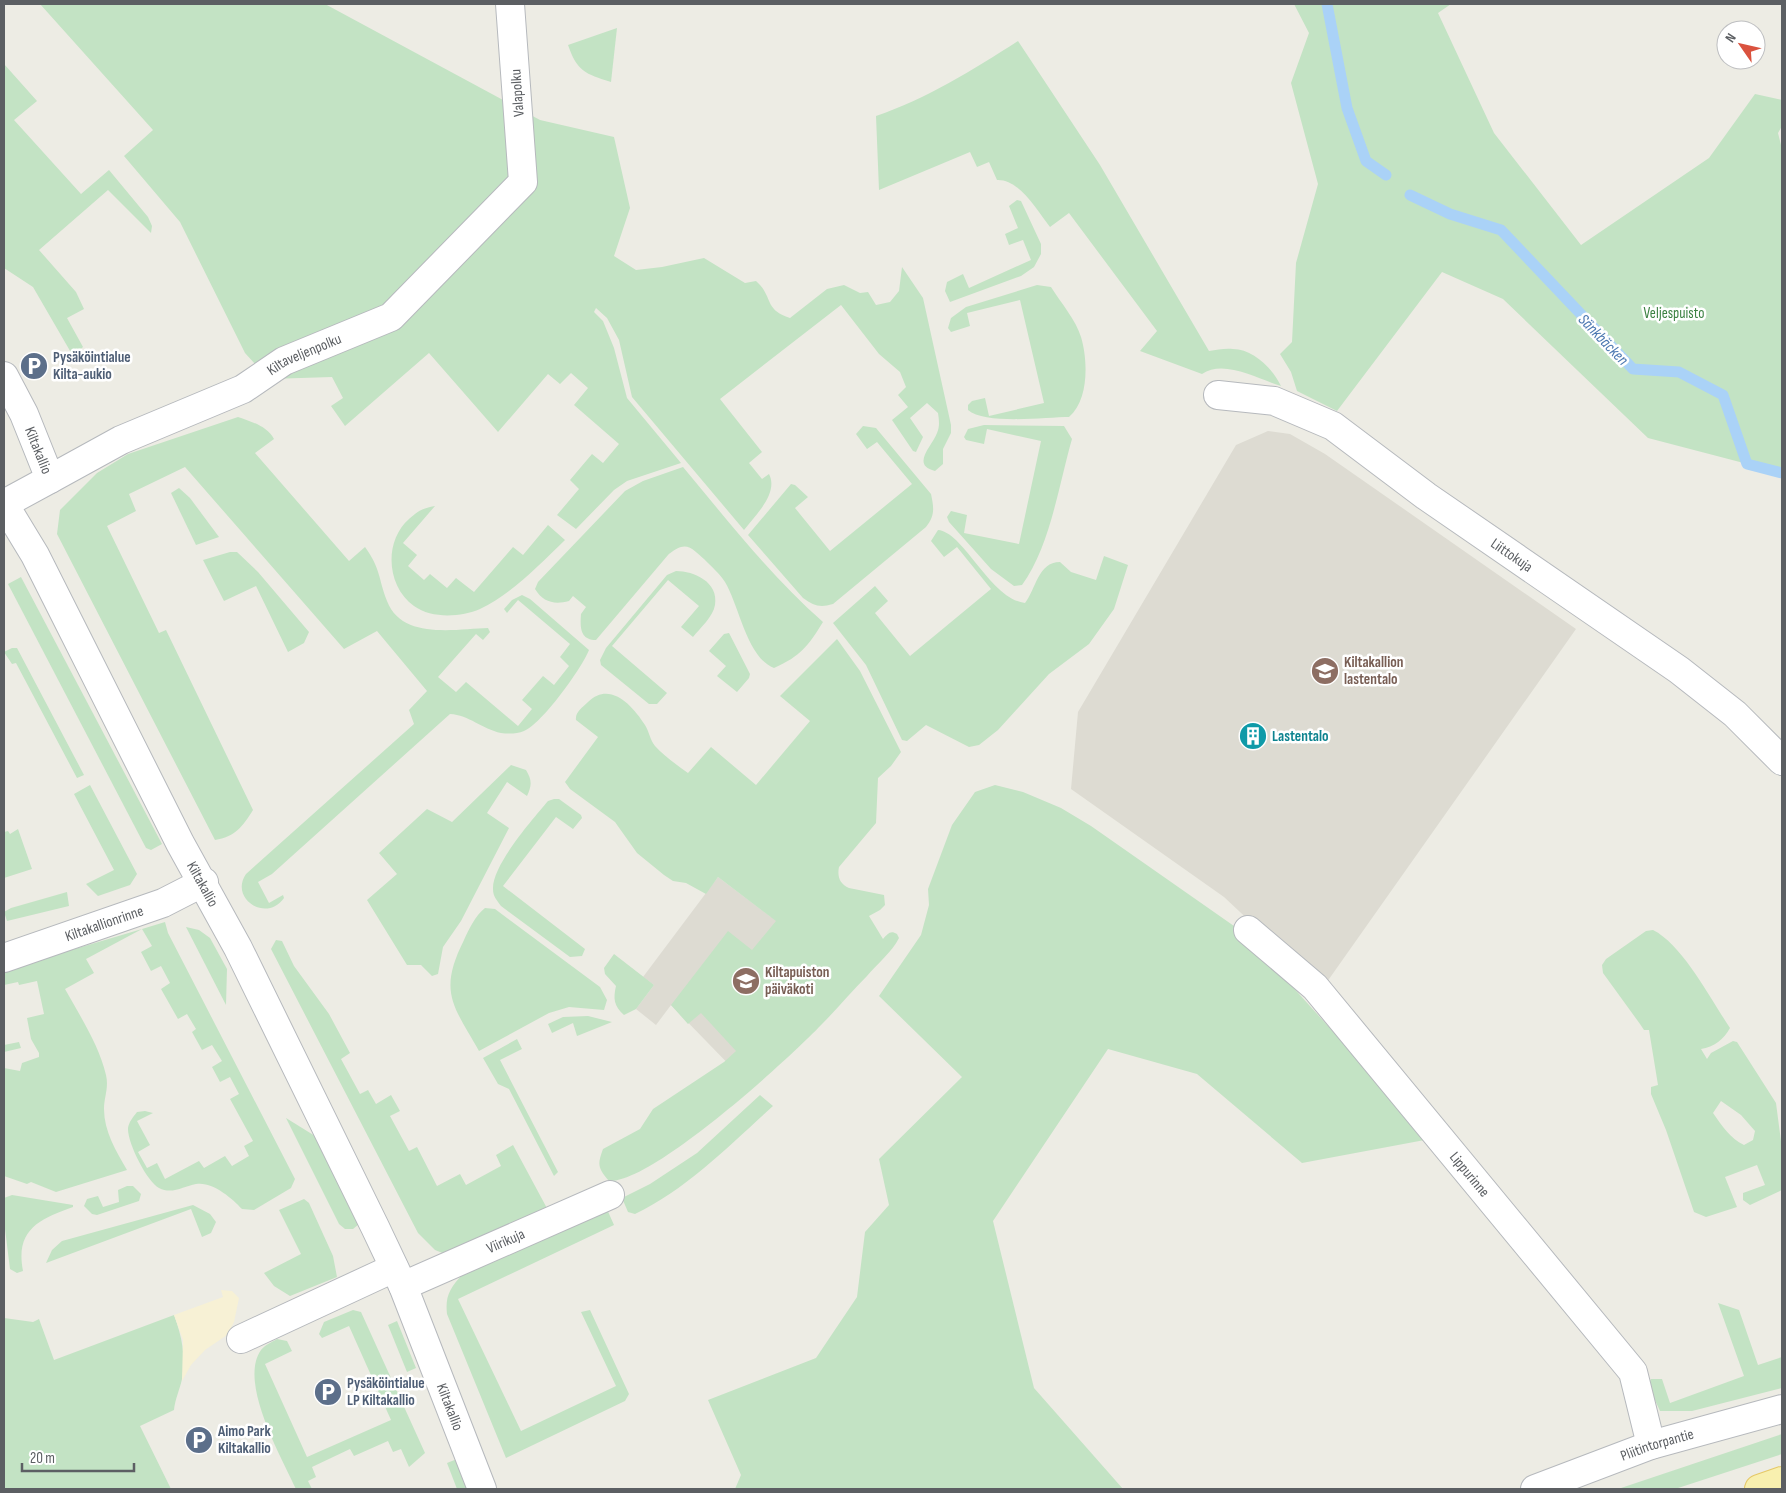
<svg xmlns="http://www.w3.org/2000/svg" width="1786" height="1493" viewBox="0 0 1786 1493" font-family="'Sofia Sans Condensed',sans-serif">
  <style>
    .education { fill: #dddbd2 }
    .green { fill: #c3e3c4; fill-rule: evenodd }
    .sand { fill: #f7f1d5 }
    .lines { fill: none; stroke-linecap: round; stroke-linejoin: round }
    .stream { stroke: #aad2f7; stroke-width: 11 }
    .minor-casing { stroke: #b6b9bd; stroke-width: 30 }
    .major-casing { stroke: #e5c866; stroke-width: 30 }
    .minor { stroke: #fff; stroke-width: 28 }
    .major { stroke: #f8f0af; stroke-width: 28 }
    .labels { text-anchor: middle; stroke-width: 5; stroke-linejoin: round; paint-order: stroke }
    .street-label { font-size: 15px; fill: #5c5f63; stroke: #fff }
    .park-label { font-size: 15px; fill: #3d8243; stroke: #fff }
    .service-label { font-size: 15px; font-weight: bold; fill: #4e5e75; stroke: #fff; text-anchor: start }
    .education-label { font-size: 15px; font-weight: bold; fill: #785e54; stroke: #fff; text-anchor: start }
    .culture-label { font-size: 15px; font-weight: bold; fill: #0d838f; stroke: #fff; text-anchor: start }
    .water-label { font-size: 16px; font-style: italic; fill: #4c78b1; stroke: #fff }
  </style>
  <rect width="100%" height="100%" fill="#edece4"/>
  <g class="education">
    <polygon points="1268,431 1290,434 1325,454 1576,629 1322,989 1224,897 1071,789 1078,712 1236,445"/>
    <polygon points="718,877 771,917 786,899 742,1078 671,1005 656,1025 636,1009 654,985 643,977"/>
  </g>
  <g class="green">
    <path d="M40,4H325L540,120L614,137L630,208L614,256L636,270L662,267L704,258L745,283L756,281C774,297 763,309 790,318L827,289L844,285L860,293L868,292L876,305L890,302L899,291L902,267L923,298L951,425V433L943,449V464L935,471C910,465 933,445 937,433C940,426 939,420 938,413L927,403L910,418L923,437L916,452L913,451L892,420L908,407L898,395L906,387L900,372L879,354L841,305L720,399L762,452L749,463L762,479L769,474C779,493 755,516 744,530L632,397L619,340L607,318L596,308L594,312L603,321L614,348L627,398L681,463L627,481L614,490L576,529L557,515L579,489L570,480L592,454L603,463L619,444L574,405L588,388L571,373L560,384L548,374L498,432L429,353L345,426L331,406L343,398L332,377L269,379L245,353L180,222L124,156L153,130Z"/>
    <polygon points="1294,4 1451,4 1438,13 1494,133 1581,245 1709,158 1755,94 1782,100 1782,126 1778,133 1782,149 1782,473 1648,438 1503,299 1442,272 1337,411 1297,391 1291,372 1280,354 1292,342 1296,263 1318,184 1291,83 1309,33"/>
    <path d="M617,28L611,82C585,74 577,71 568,45Z"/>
    <path d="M1018,41L1100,165L1209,351C1217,350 1225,348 1233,349C1253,349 1273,369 1281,386C1258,379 1224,359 1202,374L1140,351L1157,331L1069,213L1050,227C1037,211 1020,179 997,180L989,162L977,167L970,152L879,190L876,116C926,99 973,70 1018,41Z"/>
    <polygon points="4,64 37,101 14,120 81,194 109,170 148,217 152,226 151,233 108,190 39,250 76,292 84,309 67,318 83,347 73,356 33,287 4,268"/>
    <polygon points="1017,200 1021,201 1041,244 1041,254 1034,267 1021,276 950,302 945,291 947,282 963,274 969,288 1031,260 1023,240 1009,245 1005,234 1018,228 1009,206"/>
    <path d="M1037,285L1051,287C1061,303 1076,320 1081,337C1088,360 1089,400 1069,417C1046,417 985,425 968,410V405L972,401L985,398L989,416L1044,403L1020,300L967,313L970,326L951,332L948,328L951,318L966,307Z"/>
    <path d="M238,417C252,422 267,426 274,439L255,453L349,561L365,547C381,569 378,578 387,601C402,640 455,629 488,628L490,632L483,640L476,634L438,677L456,692L466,682L518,726L532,709L522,700L543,676L554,685L569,666L560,657L570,644L518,600L507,613L504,609L512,600L522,595L530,599L589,650C582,668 541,725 524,731C517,734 508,734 501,733C482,729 469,715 450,714L272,874L258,882L269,903L283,895L284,898C267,923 229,899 246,874L414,724L409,710L427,691L377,631L344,649L185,467L129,494L136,511L107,526L159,633L166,630L253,810C243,826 235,837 215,840L57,534L60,510L97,473L128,454Z"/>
    <path d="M984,425L1064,426L1072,439C1059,484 1050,547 1022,585L1014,586L991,569L949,522L947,517L951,511L967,515L964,533L1019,544L1041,441L987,429L984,444L966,440L964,437L968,429Z"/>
    <path d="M863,426L876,428L931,494C934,508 935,516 926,527L833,604C820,608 814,606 803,598L748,535L791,484L795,485L808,497L795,508L830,551L912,484L877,442L867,449L856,434Z"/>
    <path d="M683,467C728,521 771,576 823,622C808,646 801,656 774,668C747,658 739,605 725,582C720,574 711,566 704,559C698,554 690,544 681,547C677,548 671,552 668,555L596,640C580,640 580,627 581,614L586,607L573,596L569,601C554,605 543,602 535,589L538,582L625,491L643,481Z"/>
    <polygon points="179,488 190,498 219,537 196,545 171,493"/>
    <path d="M435,506L403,543L417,555L408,566L424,580L430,574L447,588L456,578L474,592L513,547L523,555L548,525L565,540C540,564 513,593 480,609C461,617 432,619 414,606C386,586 384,541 409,519C418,511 423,508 435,506Z"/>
    <path d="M938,530C964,532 990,599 1025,603C1036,589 1038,562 1060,562L1071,572L1096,580L1104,556L1128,565L1114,609L1089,644L1049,674L998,730L979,745L969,747L926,725L907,741L902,740L866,665L833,623L875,586L888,601L875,613L910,656L991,589L957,547L944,557L931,541Z"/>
    <polygon points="230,552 237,552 258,572 309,632 304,643 288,652 256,586 224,601 203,560"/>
    <path d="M676,571C694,571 719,582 715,605C713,617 700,628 693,637L681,627L699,606L668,580L612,646L667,693L657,704H649L601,665L600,660L606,648L667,575Z"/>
    <polygon points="21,577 162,844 151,850 146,848 8,584"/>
    <polygon points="729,633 750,674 749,678 737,692 717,676 726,666 709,651 724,634"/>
    <path d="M837,639L860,671L901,752L891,766L878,778L876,823L839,867C837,877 840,884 849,888L884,895L885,905L880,910L869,916L883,939C888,934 890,930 897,934L899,938C892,952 877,964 867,976C852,991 838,1008 823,1023C790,1058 653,1183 609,1181C598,1168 597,1165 603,1149L640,1129L653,1109L724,1062L736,1051L701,1013L688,1024L671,1005L728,931L752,950L776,921L718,877L706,894L686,883L673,881L664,875L637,853L615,822L570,789L565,782L598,737L576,720C575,712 582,708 588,702C610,681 632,705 645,725C649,731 650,740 655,746C664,756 677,765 688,773L711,747L756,785L810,721L780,696Z"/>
    <polygon points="12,648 17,648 84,775 77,778 16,663 12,664 4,652"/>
    <path d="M511,765L526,770C532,780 532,785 527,796L507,782L487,813L509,828L461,921L443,947L438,974L432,976L421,965H407L367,900L397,874L379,853L427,809L452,822Z"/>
    <polygon points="90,785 137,874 130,885 98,896 86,884 114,870 74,794"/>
    <polygon points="995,785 1023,792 1061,808 1091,826 1244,933 1430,1139 1302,1163 1197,1074 1108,1049 993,1221 1034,1388 1123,1489 735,1489 741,1475 708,1400 816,1358 857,1297 865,1232 889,1205 879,1159 962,1077 879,996 921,935 929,905 928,889 952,825 975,792"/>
    <path d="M554,799H559L581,815L582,818L573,829L556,817L503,886L585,949L582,956L570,957L501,906C497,900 493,897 493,889C492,865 533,819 548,801Z"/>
    <polygon points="18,829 32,869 4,878 4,832 8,831 10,834"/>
    <polygon points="67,892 69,906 7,921 4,912 11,908"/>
    <path d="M485,908L495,909L600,987L607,1000L604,1010L569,1007L549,1013L479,1051C453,1005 438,992 464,940C469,929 475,916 485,908Z"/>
    <path d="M165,922L168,933L295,1179L291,1188L254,1210L242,1209C232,1198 212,1181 196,1184C184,1186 172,1195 159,1188C147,1182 127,1142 128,1128C129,1122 133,1117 137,1112L145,1111L153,1113L137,1121L150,1145L138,1152L147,1168L157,1163L165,1179L199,1161L204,1168L225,1156L232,1166L249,1156L244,1146L253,1141L230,1099L239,1094L230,1077L220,1082L212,1067L222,1061L212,1045L202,1050L192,1032L196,1029L187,1014L178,1019L161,989L170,983L161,966L151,971L141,952L152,946L142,929L86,959L94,973L65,989C80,1016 99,1045 106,1075C109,1088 104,1097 104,1109C104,1131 116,1151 127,1170L56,1192L31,1182L27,1184L4,1176V1068L20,1071L22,1063L39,1057V1053L31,1039L27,1018L44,1014L37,981L19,985L18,982L4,985V970L142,929Z"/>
    <polygon points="186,927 199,930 210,938 227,969 226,1005"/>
    <path d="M1653,930C1683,945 1711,1000 1730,1028C1724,1039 1714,1047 1701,1049L1707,1059L1711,1053L1733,1041L1737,1042L1776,1103L1782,1149V1190L1750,1205L1743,1200V1193L1765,1185L1757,1165L1725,1177L1737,1207L1706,1217L1694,1212L1666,1130L1651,1094V1087L1658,1085L1649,1030H1644L1640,1024L1603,973L1602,965L1606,959L1646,931ZM1721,1101L1741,1115L1755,1131L1753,1140L1744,1145C1730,1138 1722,1126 1713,1113Z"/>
    <polygon points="276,940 282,941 294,966 329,1014 350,1053 341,1059 360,1094 368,1090 376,1104 391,1095 400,1111 390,1116 409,1151 417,1147 437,1186 460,1174 466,1185 501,1166 496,1155 513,1145 549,1212 445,1254 435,1250 418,1233 271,949"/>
    <path d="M614,954L654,985L636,1009L624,1015C614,1006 613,999 616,986L605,974L604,968Z"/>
    <polygon points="588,1016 612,1022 577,1036 573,1023 552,1033 548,1024 563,1017"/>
    <polygon points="517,1039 522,1049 500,1060 558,1172 554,1176 509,1089 498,1084 483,1058"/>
    <polygon points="19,1042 21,1048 4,1052 4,1045"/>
    <path d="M760,1095L773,1106C731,1144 687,1189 635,1214L628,1212L622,1198L650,1184L697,1153Z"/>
    <polygon points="286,1118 315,1136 359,1224 353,1229 345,1229 339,1224"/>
    <polygon points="127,1186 133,1186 141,1194 139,1201 97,1215 92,1214 84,1206 87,1199 98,1196 103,1207 119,1202 118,1190"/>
    <path d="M12,1195L73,1205V1207C39,1219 15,1230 23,1271L17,1273L10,1269L4,1221V1198Z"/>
    <polygon points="304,1199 309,1203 333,1256 337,1277 290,1296 274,1286 264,1273 301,1254 279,1210"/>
    <polygon points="193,1205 210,1214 216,1222 211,1233 202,1237 191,1209 46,1263 52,1250 62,1241"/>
    <path d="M606,1207L614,1225L458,1299L521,1431L616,1386L581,1312L590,1310L629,1394L625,1401L506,1458L447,1314C445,1296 450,1288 462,1275Z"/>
    <polygon points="1718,1303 1739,1310 1758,1365 1782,1357 1782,1388 1692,1411 1660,1411 1648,1385 1651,1379 1662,1379 1670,1403 1744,1376"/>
    <path d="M353,1310L361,1312L425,1453L409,1467L401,1449L393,1452L388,1441L354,1456L350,1449L312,1467L316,1477L308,1481L312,1489H296C282,1458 238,1382 261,1350C265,1345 272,1342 277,1339L287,1341L292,1351L265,1364L307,1457L391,1420L349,1326L322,1338L319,1334L324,1322Z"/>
    <path d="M174,1315C182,1337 186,1356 182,1379C180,1389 175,1399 174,1410L140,1426L171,1489H4V1318L33,1322L39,1319L54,1360Z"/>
    <polygon points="397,1321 416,1368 407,1372 388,1325"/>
    <polygon points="1782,1434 1782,1454 1675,1489 1618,1489"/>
    <polygon points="457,1459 468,1489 457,1489 447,1463"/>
  </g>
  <polygon class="sand" points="221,1290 232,1291 239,1298 234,1322 227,1335 205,1350 191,1365 182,1381 183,1340 174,1315 223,1297"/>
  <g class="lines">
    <g class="stream">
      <polyline points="1327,4 1347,108 1366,161 1386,175"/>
      <polyline points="1410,195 1450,214 1501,230 1633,369 1679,372 1723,395 1747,464 1782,473"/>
    </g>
    <defs>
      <g id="minor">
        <path id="s1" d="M4,376L24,414L50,479L4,504"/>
        <path id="s2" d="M1218,395L1274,401L1333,426L1426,496L1679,670L1735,714L1782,761"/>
        <path id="s3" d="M50,479L121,440L243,389L284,361L391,317L523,182L510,4"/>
        <path id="s4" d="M4,504L35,555L180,843L238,948L375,1227L403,1286L482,1489"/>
        <path id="s5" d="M1248,930L1315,987L1633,1372L1651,1445"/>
        <path id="s6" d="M4,958L163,903L204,882"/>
        <path id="s7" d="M403,1286L610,1195"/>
        <polyline points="241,1339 394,1268"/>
        <path id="s8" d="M1535,1489L1651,1445L1782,1409"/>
      </g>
      <polyline id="major" points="1759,1489 1782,1481"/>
    </defs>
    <use href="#minor" class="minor-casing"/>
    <use href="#major" class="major-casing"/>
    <use href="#minor" class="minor"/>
    <use href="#major" class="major"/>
  </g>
  <defs>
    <symbol id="parking-disc" viewBox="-11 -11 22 22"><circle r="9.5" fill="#5c6f8a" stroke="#fff"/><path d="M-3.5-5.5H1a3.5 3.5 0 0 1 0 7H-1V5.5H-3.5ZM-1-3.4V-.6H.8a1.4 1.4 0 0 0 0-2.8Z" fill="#fff"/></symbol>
    <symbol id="school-disc" viewBox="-11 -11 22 22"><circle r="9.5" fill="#8d6e63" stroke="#fff"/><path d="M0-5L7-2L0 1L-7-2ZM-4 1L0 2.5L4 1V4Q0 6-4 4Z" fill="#fff"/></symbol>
    <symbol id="building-disc" viewBox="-11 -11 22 22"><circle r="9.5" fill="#0f9aa8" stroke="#fff"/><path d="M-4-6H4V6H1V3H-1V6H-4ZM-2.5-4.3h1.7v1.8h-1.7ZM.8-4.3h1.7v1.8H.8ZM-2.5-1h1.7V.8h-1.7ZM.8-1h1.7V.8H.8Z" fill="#fff"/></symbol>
  </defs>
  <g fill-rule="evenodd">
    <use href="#parking-disc" x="18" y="350" width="32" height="32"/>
    <use href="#school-disc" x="1309" y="655" width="32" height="32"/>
    <use href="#building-disc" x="1237" y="720" width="32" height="32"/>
    <use href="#school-disc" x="730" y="965" width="32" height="32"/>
    <use href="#parking-disc" x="312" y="1376" width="32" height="32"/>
    <use href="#parking-disc" x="183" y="1424" width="32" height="32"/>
  </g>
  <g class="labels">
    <g class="street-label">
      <text transform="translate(517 93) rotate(-94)" y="5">Valapolku</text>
      <text dy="5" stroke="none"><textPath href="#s3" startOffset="284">Kiltaveljenpolku</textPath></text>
      <text dy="5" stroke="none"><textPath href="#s1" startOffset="82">Kiltakallio</textPath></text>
      <text dy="5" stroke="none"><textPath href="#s2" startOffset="341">Liittokuja</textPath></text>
      <text dy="5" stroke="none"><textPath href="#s4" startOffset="429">Kiltakallio</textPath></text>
      <text dy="5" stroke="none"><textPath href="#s6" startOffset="106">Kiltakallionrinne</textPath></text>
      <text dy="5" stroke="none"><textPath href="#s5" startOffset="331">Lippurinne</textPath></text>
      <text dy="5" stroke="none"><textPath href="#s7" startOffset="112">Viirikuja</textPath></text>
      <text dy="5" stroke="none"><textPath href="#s4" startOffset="1008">Kiltakallio</textPath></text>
      <text dy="5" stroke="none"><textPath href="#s8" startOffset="130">Pliitintorpantie</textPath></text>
    </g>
    <g class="park-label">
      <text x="1674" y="318">Veljespuisto</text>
    </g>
    <g class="service-label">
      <text x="53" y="362">Pysäköintialue<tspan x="53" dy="17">Kilta-aukio</tspan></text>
      <text x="347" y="1388">Pysäköintialue<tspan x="347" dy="17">LP Kiltakallio</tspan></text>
      <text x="218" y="1436">Aimo Park<tspan x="218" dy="17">Kiltakallio</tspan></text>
    </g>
    <g class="education-label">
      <text x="1344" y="667">Kiltakallion<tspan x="1344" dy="17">lastentalo</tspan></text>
      <text x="765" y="977">Kiltapuiston<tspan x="765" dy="17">päiväkoti</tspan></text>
    </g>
    <g class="culture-label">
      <text x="1272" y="741">Lastentalo</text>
    </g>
    <g class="water-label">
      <text transform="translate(1604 339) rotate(46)" y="6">Sänkbäcken</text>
    </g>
  </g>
  <rect width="1786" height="1493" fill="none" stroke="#5c5f63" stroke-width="10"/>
  <g transform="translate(1741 45) rotate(304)"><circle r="24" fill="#ffffff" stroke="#bebfc1"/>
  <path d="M0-4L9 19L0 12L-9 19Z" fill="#da523e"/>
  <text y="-8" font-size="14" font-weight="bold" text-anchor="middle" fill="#5c5f63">N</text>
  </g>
  <path d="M22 1463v8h112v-8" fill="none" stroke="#5c5f63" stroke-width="2.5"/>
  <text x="30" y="1463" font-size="15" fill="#5c5f63" stroke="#ffffff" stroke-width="4" paint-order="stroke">20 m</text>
</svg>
